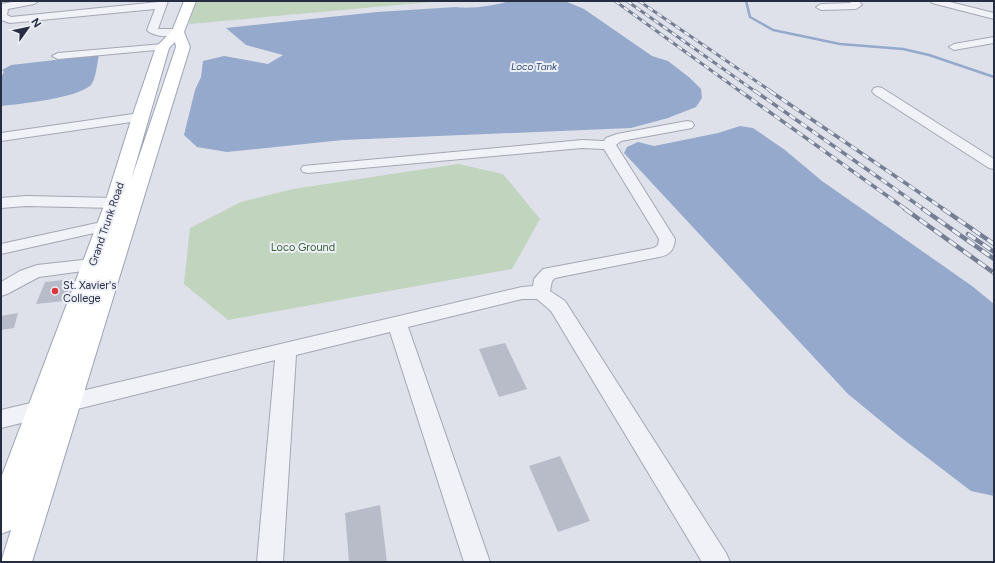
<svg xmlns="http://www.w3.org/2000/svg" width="995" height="563" viewBox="0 0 995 563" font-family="Figtree,sans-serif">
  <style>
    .green { fill: #c1d4be }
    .water { fill: #95a9cd }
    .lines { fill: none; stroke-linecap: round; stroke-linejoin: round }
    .stream { stroke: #95a9cd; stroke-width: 2.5 }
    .building { fill: #b8bcc9 }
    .minor-casing { stroke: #a3a7b4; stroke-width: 2 }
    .major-casing { stroke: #9ca3b6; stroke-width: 2 }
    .minor { fill: #f1f2f7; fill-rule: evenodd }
    .major { fill: #fff; fill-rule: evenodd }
    .rail-far2-casing { stroke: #767e94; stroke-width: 3 }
    .rail-far1-casing { stroke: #767e94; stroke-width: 3.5 }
    .rail-casing { stroke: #767e94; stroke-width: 4.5 }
    .rail-far2 { stroke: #eef0f7; stroke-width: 2; stroke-dasharray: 5.5; stroke-linecap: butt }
    .rail-far1 { stroke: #eef0f7; stroke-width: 2.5; stroke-dasharray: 7; stroke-linecap: butt }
    .rail { stroke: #eef0f7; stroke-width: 3; stroke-dasharray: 9; stroke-linecap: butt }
    .poi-dot { fill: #db363a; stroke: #eef0f7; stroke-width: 1.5 }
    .labels { text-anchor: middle; stroke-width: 4; stroke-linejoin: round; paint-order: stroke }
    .far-water-label { font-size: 10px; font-style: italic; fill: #2c4579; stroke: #eef0f7 }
    .street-label { font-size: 11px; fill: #262c42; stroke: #eef0f7 }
    .park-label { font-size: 11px; fill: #345f32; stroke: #eef0f7 }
    .poi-label { font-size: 11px; fill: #262c42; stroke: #eef0f7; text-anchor: start }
  </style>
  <rect width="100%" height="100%" fill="#dee1e9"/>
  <g class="green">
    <polygon points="196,1 442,1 189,24"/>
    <polygon points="458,164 503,174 540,219 512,269 228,320 184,284 190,228 241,202 293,189"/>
  </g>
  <g class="water">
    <path d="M508,1H565L584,9L652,56L668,61L690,78L701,89L702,98L696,107L668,118L631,128L343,140L227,152L197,147L184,135L195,90L201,77L203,61L224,56L268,64L283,55L246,45L226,28L377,12L456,7C468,9 497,6 508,1Z"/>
    <path d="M99,55C97,63 96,79 91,85C78,98 20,104 1,106V77L4,72L2,70L11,65Z"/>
    <polygon points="740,126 753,128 785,150 822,181 972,286 994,304 994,496 971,491 899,436 848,394 624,153 627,147 638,142 654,146 718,133"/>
  </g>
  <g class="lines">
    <polyline class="stream" points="746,1 750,17 773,30 840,44 903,49 929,55 994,77"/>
  </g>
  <g class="building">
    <polygon points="72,279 65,301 36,304 45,282"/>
    <polygon points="18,313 14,328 1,330 1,316"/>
    <polygon points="505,343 527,389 499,397 479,349"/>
    <polygon points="560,456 590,521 558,532 529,466"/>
    <polygon points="380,505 387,562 349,562 345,513"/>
  </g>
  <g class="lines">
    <defs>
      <g id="minor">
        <path d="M18,1H39L34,4L8,9L7,15L11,17L168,1L158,29H178L183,32C177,39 153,37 147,30L155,9L10,23L1,20V4Z"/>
        <polygon points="849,1 859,1 862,5 856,9 821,10 816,7 821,4 851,3"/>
        <polygon points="930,1 946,1 994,13 994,19 932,3"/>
        <polygon points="994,37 994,43 954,50 949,47 954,44"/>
        <polygon points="163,44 168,47 167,49 58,59 52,56 58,53"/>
        <polygon points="878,87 882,88 994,159 994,169 989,168 874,94 872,91 874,88"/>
        <polygon points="140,113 145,114 146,117 145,120 1,141 1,133"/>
        <path d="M687,121L692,122L694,125L692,128L621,141L616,145L675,239C674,250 670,255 659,257L555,278L552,281L550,291L565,301L726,553L730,562H702L551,311L537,299H522L408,327L490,562H464L390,332L296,355L283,562H257L275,360L1,428V410L522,287L533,286L534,279L543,269L654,248L658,245L659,239L604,149L582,148L308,173L303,172L301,169L303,166L582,140L604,141L606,138L617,134Z"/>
        <polygon points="26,196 115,198 121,200 123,203 121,206 115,208 26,206 1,208 1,198"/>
        <polygon points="106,221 112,223 114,226 112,229 1,254 1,244"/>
        <polygon points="92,259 98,261 101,265 98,269 39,277 7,294 1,296 1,282 20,271 37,265"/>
      </g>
      <path id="major" d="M184,1H196L184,32L190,47L32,562H1L11,530L1,534V478L105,203L132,117L156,47L172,31ZM175,42L176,47L131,180L169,48Z"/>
    </defs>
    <use href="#minor" class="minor-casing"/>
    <use href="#major" class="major-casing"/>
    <use href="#minor" class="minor"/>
    <use href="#major" class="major"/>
    <defs>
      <g id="rail-far2">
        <polyline points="615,1 741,92"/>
        <polyline points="627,1 756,92"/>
        <polyline points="639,1 772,92"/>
      </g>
      <g id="rail-far1">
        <polyline points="740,91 907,210"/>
        <polyline points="755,91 925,210"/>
        <polyline points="770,91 945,210"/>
      </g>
      <g id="rail">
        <polyline points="905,209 994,273"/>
        <polyline points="923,209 994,259"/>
        <polyline points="943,209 994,244"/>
        <polyline points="968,234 994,252"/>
      </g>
    </defs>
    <use href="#rail-far2" class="rail-far2-casing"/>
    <use href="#rail-far1" class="rail-far1-casing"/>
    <use href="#rail" class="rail-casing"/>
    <use href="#rail-far2" class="rail-far2"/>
    <use href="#rail-far1" class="rail-far1"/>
    <use href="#rail" class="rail"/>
  </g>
  <circle class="poi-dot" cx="55" cy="291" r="4"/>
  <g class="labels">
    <g class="far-water-label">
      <text x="534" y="70">Loco Tank</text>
    </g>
    <g class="street-label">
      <text transform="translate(106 224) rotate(-71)" y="4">Grand Trunk Road</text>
    </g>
    <g class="park-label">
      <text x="303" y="251">Loco Ground</text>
    </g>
    <g class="poi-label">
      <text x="63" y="289">St. Xavier's<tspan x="63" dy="13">College</tspan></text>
    </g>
  </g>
  <rect width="995" height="563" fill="none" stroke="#262c42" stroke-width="4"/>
  <g transform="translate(28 28) rotate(57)" stroke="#eef0f7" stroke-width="3" paint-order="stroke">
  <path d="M0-3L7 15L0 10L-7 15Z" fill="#262c42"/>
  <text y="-6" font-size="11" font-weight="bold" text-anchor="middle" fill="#262c42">N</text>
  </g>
</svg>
